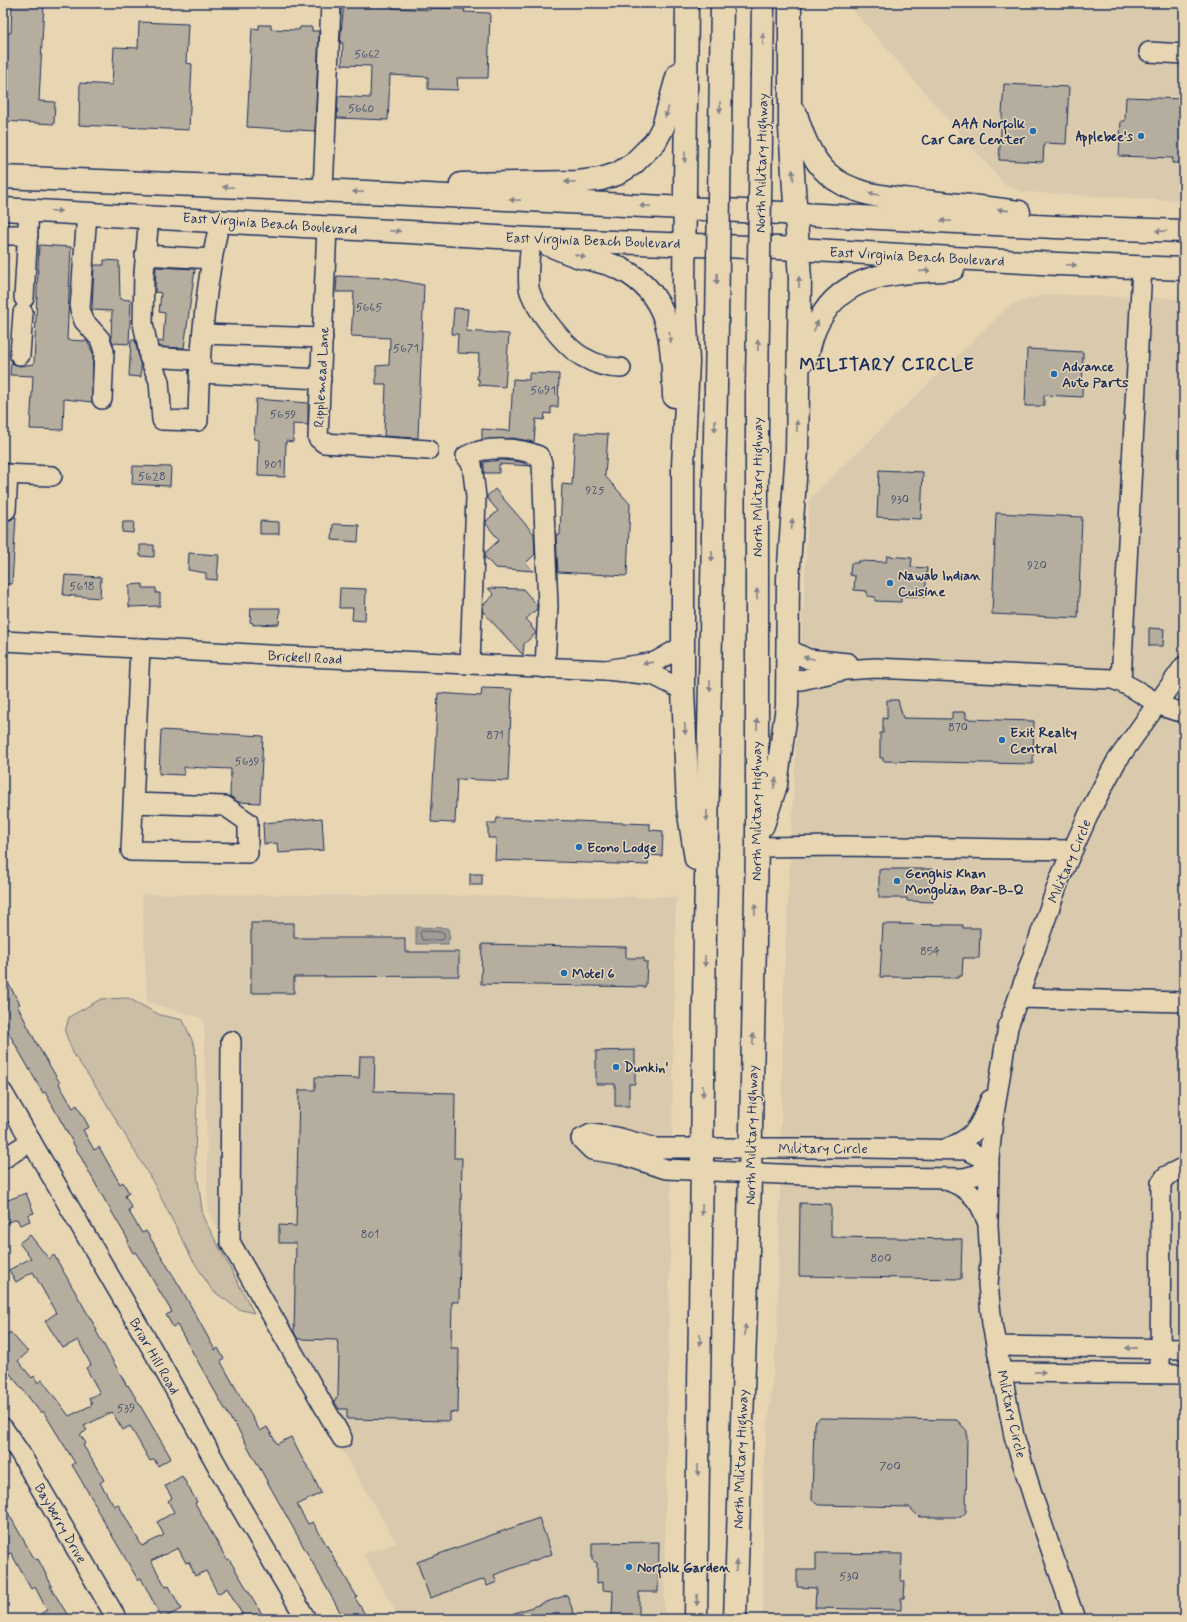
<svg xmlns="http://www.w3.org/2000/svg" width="1187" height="1622" viewBox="0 0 1187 1622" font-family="Mynerve,sans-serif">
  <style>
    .built { fill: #d9caad }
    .green { fill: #cabea7; stroke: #727682 }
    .water { fill: #a19d96; stroke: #6b7180 }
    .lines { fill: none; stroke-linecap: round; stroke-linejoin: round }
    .shore { stroke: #515b74; stroke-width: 1 }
    .building { fill: #b5ad9e; stroke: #1b2f5e }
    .minor-casing { stroke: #1b2f5e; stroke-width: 22 }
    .major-casing { stroke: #1b2f5e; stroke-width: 25 }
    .minor { stroke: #e8d6b3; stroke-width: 19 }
    .major { stroke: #e8d6b3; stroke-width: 22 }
    .major-bridge-casing { stroke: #1b2f5e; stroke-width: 25; stroke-linecap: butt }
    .major-bridge { stroke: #e8d6b3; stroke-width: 22 }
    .oneway { fill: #828288 }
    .poi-dot { fill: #1f6fb2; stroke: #e8d6b3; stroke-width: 1.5 }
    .labels { text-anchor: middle; stroke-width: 3; stroke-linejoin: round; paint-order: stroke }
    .number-label { font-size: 12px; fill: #424e6e }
    .poi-label { font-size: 14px; font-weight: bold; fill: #1b2f5e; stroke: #e8d6b3; text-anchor: start }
    .street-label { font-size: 14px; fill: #1b2f5e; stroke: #e8d6b3 }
    .district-label { font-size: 18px; font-weight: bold; letter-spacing: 1px; fill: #1b2f5e; stroke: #e8d6b3 }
  </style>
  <rect width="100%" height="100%" fill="#e8d6b3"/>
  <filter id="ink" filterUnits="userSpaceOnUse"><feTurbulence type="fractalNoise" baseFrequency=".025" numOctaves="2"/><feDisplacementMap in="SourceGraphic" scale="8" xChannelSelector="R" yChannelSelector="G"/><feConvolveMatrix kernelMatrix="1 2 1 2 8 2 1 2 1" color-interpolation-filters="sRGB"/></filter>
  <g filter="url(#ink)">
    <g class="built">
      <polygon points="847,3 1184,3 1184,201 1022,192 1005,185"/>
      <polygon points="1046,294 1184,299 1184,1619 763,1619 763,1468 777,1335 784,972 809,499 1010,305"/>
      <polygon points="142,894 676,897 664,1619 400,1619 363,1554 396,1543 259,1308 208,1211 204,1019 147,1002"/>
    </g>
    <polygon class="green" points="128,998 160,1015 183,1020 195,1047 197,1097 195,1158 203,1217 254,1313 238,1309 212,1290 191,1257 153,1182 99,1091 73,1053 65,1032 69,1017 101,999"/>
    <polygon class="water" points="416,927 448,928 450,939 448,939 448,944 416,944"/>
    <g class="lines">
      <polygon class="shore" points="422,931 443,932 445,936 443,940 422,940 420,933"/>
    </g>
    <g class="building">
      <polygon points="12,3 44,3 39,101 55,102 54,124 3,121 3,33 11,33"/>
      <polygon points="344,3 393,3 393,8 430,10 431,8 465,9 464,12 490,13 488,78 457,78 458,90 428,89 428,77 390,75 388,120 337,118 338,96 370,98 371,66 342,65 343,43 340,43"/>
      <polygon points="139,22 188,24 186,63 192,64 189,130 79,125 80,83 112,85 114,47 138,48"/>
      <polygon points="259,25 271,25 271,29 299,30 300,27 312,27 312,31 319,31 315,131 247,127 252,28 259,29"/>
      <polygon points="1004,84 1069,87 1066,144 1044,143 1043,162 999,160"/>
      <polygon points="1126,97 1184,99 1184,163 1172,163 1173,158 1119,156 1121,121 1125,121"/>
      <polygon points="39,245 71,247 67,340 87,341 93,353 92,402 64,399 63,430 30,429 33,376 10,375 11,363 20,366 34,364"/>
      <polygon points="104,260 119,261 120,299 131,300 129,344 113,343 111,338 112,311 92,310 94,265 104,265"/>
      <polygon points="156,267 195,269 184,348 159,347 158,341 163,342 165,313 159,312 161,293 155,292"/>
      <polygon points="337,276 387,278 424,285 418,438 384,436 386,384 376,384 376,366 389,365 390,338 351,336 354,292 336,292"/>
      <polygon points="454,308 468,309 466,331 509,334 505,387 479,385 479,379 477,379 479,354 457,353 458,334 452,334"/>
      <polygon points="131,340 135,340 141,367 141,377 129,376"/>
      <polygon points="1027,349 1083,352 1082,397 1044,395 1044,406 1025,406"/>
      <polygon points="529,373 559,374 558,407 551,407 551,414 545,413 544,420 536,419 534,442 513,438 482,440 482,429 510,431 513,379 529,380"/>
      <polygon points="256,399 308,403 308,425 293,424 293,442 286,441 285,477 258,476 259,440 254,439"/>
      <polygon points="575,433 608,434 605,476 630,504 627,576 558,572 556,535 560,535 562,484 572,485"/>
      <polygon points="502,460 520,462 531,466 499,464 499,473 484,473 484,462"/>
      <polygon points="133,466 171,467 170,486 132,484"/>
      <polygon points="879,470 923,472 921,519 877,517"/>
      <polygon points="495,489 534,534 535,554 526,563 533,571 495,568 485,557 485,553 499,540 486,524 486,521 498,511 487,498 487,496"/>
      <polygon points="996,513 1082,517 1078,618 992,614"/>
      <polygon points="14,517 16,517 12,584 3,584 3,520 11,520"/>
      <polygon points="260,521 279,522 279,534 260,534"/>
      <polygon points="123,522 134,522 133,533 122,532"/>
      <polygon points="333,524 359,525 358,542 332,540"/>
      <polygon points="140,545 154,545 154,557 140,556"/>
      <polygon points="189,553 219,555 217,580 206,579 206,573 188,570"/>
      <polygon points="887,556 912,558 911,567 927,568 925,597 901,596 901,602 875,601 875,597 867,596 867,591 854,590 855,576 850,575 851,563 858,563 858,561 886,562"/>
      <polygon points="65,575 101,577 100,598 63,595"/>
      <polygon points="143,584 143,588 156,588 156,593 160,593 160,606 129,607 129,585"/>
      <polygon points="340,588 366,589 365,621 352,620 353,608 339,608"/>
      <polygon points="488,588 523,589 537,605 537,609 526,619 532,625 531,626 536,633 524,644 523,655 483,612 483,605 494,595"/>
      <polygon points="251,608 280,608 279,624 253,625 253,623 250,622"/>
      <polygon points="1149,628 1164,629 1163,646 1149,646"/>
      <polygon points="482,688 512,689 508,781 457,779 455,823 431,822 438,693 481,696"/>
      <polygon points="887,700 898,700 903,718 952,719 952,712 966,712 966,719 1034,721 1033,764 883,761 883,758 880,758 880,733 883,733 883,718 887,719"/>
      <polygon points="161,730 263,736 260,803 238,802 230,796 231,769 184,767 184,775 159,774"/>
      <polygon points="322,818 324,850 278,853 277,843 264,844 263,823"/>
      <polygon points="497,818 650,824 650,830 663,831 662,856 648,855 648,865 495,860 496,838 488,838 488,823 496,823"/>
      <polygon points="884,869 932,869 933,902 907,901 907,898 879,898 879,870"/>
      <rect x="470" y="874" width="12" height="11"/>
      <polygon points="251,923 294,923 294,938 405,938 405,952 459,952 459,976 294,977 294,993 251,993"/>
      <polygon points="883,924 963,925 963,928 980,928 979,958 963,958 962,976 959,976 959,978 880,977"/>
      <polygon points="482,944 626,947 626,958 644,958 644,962 647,962 646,983 645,987 481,984"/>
      <polygon points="3,974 20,1004 17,1005 38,1046 60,1083 59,1084 73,1108 77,1105 89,1127 83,1130 94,1150 99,1147 120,1184 123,1182 129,1193 125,1196 132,1208 128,1210 142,1233 146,1231 182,1290 215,1350 218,1348 224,1359 221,1362 260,1431 267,1427 277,1444 291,1437 303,1460 310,1470 321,1493 297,1505 308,1524 313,1522 357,1597 355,1598 368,1619 344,1619 234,1422 233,1423 177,1325 173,1327 166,1315 172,1312 142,1262 135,1252 133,1253 127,1242 129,1241 100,1192 45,1092 43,1093 36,1081 3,1023"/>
      <polygon points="635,1050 635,1084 629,1084 629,1106 615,1106 615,1084 596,1084 596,1051"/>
      <polygon points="360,1056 375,1056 374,1091 455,1093 454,1158 462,1158 459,1302 452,1302 451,1348 459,1348 458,1413 450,1412 450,1421 347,1419 347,1409 339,1409 334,1401 338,1396 339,1352 337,1340 298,1339 294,1332 296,1243 279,1243 279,1225 296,1226 299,1090 315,1090 315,1077 359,1078"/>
      <polygon points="26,1193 34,1213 28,1215 30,1221 20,1225 17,1219 5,1223 3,1217 3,1202"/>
      <polygon points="800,1203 831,1204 831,1237 962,1239 961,1279 799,1276"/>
      <polygon points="30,1235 49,1259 54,1255 97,1330 96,1331 127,1386 128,1385 171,1458 158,1466 154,1459 150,1461 130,1426 123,1430 112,1412 84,1426 87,1430 80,1435 86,1443 83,1445 104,1480 100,1483 114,1506 118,1504 142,1546 164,1535 157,1522 174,1512 168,1501 172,1498 165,1486 182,1476 197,1502 195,1503 227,1560 229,1559 265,1619 245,1619 227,1588 218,1594 206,1571 195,1576 189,1562 186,1563 178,1548 151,1561 166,1587 169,1586 181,1609 162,1619 141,1578 138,1580 96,1508 97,1507 72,1465 75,1463 43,1411 41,1413 3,1365 3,1338 10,1332 28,1352 18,1361 32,1378 34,1376 38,1383 42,1380 69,1416 92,1405 89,1398 100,1393 86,1368 91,1365 78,1340 63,1348 45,1321 56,1313 33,1272 16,1282 9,1270 31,1258 19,1243"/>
      <polygon points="820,1418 957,1420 967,1431 966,1512 961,1517 919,1517 909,1507 818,1505 812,1500 814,1423"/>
      <polygon points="3,1504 35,1560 38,1559 52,1586 50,1586 70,1619 32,1619 47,1610 35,1587 31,1589 11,1553 8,1554 3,1546"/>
      <polygon points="539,1518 552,1554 494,1575 497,1582 487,1586 484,1579 430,1598 417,1562"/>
      <polygon points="659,1542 658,1592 639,1592 639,1619 612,1619 613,1591 603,1590 603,1582 597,1583 597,1563 592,1560 592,1543"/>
      <polygon points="816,1553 902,1554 901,1581 905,1581 904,1598 901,1598 901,1610 815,1608 816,1588 797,1587 797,1570 816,1570"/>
      <polygon points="567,1595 576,1619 504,1619 503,1617"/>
    </g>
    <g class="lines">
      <defs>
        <g id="minor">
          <polyline points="1149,52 1184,54"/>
          <polyline points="323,191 331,3"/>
          <polyline points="87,213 80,309 84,321 100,339 104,351 102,399"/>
          <path d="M149,216L144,273L143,323L150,359L159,381L162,420L198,421C199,353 205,286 220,220"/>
          <polyline points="327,227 318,438 324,443 428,450"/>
          <polyline points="3,235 28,235"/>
          <path d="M531,239C530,255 527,272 529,288C533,307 566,348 583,357C595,364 607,368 621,368"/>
          <polyline points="145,255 212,259"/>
          <polyline points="24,298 29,210"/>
          <polyline points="203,334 323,338"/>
          <polyline points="20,355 23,313"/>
          <polyline points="149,357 200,360"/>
          <polyline points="199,373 321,379"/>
          <polyline points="3,474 52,476"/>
          <polyline points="6,510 8,474"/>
          <polyline points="3,641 307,657 606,670"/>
          <polyline points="683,646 655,662 606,670 653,675 683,690"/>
          <polyline points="788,649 808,659 848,663"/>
          <path d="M470,664L476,497L472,464L466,456C485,446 520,447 539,456L542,463L548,606L545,668"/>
          <polyline points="1121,681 1142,267"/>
          <path d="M788,683L845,670L875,668L1112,679C1138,686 1157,710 1184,712"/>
          <polyline points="133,803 225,806 248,822 248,853 131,851 140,648"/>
          <polyline points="757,847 846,846 1072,850"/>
          <polyline points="1019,998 1184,1002"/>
          <polyline points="231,1041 230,1242 342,1438"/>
          <polyline points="3,1093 159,1361 238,1503 306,1619"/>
          <polygon points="591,1134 616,1137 656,1148 868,1148 967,1150 981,1157 989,1168 976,1175 964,1178 847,1177 666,1169 623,1155 592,1150 581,1139"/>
          <path d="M946,1149C975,1137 979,1129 990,1100"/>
          <polyline points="3,1159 31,1141"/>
          <path d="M946,1180C967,1187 979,1198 986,1219"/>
          <polyline points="996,1346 1184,1349"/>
          <polyline points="1001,1372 1184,1374"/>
          <polyline points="1160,1373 1161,1183 1166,1176 1184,1167"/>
          <polyline points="3,1428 20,1453 117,1619"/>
          <polyline points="1075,1619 1035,1503 1014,1436 992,1324 988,1284 990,1261 988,1225 989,1158 993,1120 1008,1027 1060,878 1091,809 1116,762 1184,666"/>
        </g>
        <g id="major">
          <polyline points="687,3 684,284 688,362 683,466 683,690 688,808 696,859"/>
          <polyline points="721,68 722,3"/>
          <polyline points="762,74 763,3"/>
          <path d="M796,114C802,135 811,158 827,173C854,198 897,198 931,202C961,205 990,208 1019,212"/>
          <polyline points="3,177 390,193 1055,227 1184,231"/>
          <polyline points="461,184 578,182 601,179 617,174 633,164 655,142 663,127 678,74"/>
          <polyline points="3,209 531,239 779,248 1058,264 1184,269"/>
          <path d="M549,245C558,248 568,253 577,256C592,260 608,262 621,269C673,295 672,346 674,396"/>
          <path d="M806,359C809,349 811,338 815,329C841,269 897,274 953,269"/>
          <polyline points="763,825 776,785 787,706 788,579 797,450 800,279 790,128 790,3"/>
          <polyline points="696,1619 705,929 716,387"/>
          <polyline points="735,1619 749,1223 757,847 757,384"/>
        </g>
      </defs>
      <use href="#minor" class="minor-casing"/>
      <use href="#major" class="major-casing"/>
      <use href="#minor" class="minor"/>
      <use href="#major" class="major"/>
      <defs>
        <g id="major-bridge">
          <polyline points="757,384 762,74"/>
          <polyline points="716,387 721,68"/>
        </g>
      </defs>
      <use href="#major-bridge" class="major-bridge-casing"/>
      <use href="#major-bridge" class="major-bridge"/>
    </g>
    <defs><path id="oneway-solid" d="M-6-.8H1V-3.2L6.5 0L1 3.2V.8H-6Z"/></defs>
    <g class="oneway">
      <use href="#oneway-solid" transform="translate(763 39) rotate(-89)"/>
      <use href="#oneway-solid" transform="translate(720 107) rotate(91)"/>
      <use href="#oneway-solid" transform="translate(667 112) rotate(107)"/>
      <use href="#oneway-solid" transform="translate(685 157) rotate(91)"/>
      <use href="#oneway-solid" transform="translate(793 175) rotate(-94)"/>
      <use href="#oneway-solid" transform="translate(570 182) rotate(179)"/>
      <use href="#oneway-solid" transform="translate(228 187) rotate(-178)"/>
      <use href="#oneway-solid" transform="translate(358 192) rotate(-178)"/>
      <use href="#oneway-solid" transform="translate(874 194) rotate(-169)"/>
      <use href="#oneway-solid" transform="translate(515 200) rotate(-177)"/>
      <use href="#oneway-solid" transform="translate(645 206) rotate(-177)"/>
      <use href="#oneway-solid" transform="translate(1003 210) rotate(-174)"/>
      <use href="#oneway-solid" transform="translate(56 211) rotate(3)"/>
      <use href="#oneway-solid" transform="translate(946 221) rotate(-177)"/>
      <use href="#oneway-solid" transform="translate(395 231) rotate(3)"/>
      <use href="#oneway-solid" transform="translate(1161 231) rotate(-178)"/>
      <use href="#oneway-solid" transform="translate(580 256) rotate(16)"/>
      <use href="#oneway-solid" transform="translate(1071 265) rotate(2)"/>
      <use href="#oneway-solid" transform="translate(925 271) rotate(-5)"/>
      <use href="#oneway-solid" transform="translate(717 279) rotate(91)"/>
      <use href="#oneway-solid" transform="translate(799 282) rotate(-90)"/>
      <use href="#oneway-solid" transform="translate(816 326) rotate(-66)"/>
      <use href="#oneway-solid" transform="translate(670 337) rotate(80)"/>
      <use href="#oneway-solid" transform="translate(758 345) rotate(-89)"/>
      <use href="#oneway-solid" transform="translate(715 426) rotate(91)"/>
      <use href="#oneway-solid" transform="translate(797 426) rotate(-89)"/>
      <use href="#oneway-solid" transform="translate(792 524) rotate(-86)"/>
      <use href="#oneway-solid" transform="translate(712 556) rotate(91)"/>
      <use href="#oneway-solid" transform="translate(757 594) rotate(-90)"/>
      <use href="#oneway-solid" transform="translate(809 658) rotate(-166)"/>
      <use href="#oneway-solid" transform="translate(648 663) rotate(171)"/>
      <use href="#oneway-solid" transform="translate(710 686) rotate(91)"/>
      <use href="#oneway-solid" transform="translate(757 724) rotate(-90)"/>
      <use href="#oneway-solid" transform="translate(685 729) rotate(87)"/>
      <use href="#oneway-solid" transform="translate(775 783) rotate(-78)"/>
      <use href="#oneway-solid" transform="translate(707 816) rotate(91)"/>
      <use href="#oneway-solid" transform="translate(755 909) rotate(-89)"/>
      <use href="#oneway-solid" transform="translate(705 961) rotate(91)"/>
      <use href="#oneway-solid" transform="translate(753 1039) rotate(-89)"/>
      <use href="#oneway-solid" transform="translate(703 1091) rotate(91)"/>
      <use href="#oneway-solid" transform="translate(702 1210) rotate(91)"/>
      <use href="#oneway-solid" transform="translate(745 1330) rotate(-88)"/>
      <use href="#oneway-solid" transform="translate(700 1340) rotate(91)"/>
      <use href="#oneway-solid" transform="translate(1131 1348) rotate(-179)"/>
      <use href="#oneway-solid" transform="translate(1040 1372) rotate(1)"/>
      <use href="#oneway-solid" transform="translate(698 1470) rotate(91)"/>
      <use href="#oneway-solid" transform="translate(736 1566) rotate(-88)"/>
      <use href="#oneway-solid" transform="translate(697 1600) rotate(91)"/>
    </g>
  </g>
  <g class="poi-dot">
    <circle cx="1033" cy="131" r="4"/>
    <circle cx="1141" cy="136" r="4"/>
    <circle cx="1054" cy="374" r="4"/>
    <circle cx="890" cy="583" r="4"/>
    <circle cx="1002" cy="740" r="4"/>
    <circle cx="579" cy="847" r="4"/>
    <circle cx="897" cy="881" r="4"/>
    <circle cx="564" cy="973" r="4"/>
    <circle cx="616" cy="1067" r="4"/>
    <circle cx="629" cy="1567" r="4"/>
  </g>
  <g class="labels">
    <g class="number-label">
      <text x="367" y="58">5662</text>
      <text x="361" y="112">5660</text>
      <text x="369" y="311">5665</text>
      <text x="406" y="352">5671</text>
      <text x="543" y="394">5691</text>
      <text x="283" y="418">5659</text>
      <text x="273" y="468">901</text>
      <text x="152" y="480">5628</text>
      <text x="595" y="494">925</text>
      <text x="900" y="503">930</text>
      <text x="1037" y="569">920</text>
      <text x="82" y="590">5618</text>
      <text x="958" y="731">870</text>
      <text x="495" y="739">871</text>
      <text x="247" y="765">5639</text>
      <text x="930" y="955">854</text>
      <text x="370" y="1238">801</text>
      <text x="881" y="1262">800</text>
      <text x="126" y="1412">539</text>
      <text x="890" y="1470">700</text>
      <text x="849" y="1580">530</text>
    </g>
    <g class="poi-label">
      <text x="1025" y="128" text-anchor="end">AAA Norfolk<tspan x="1025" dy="16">Car Care Center</tspan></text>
      <text x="1133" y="141" text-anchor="end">Applebee's</text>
      <text x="1062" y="371">Advance<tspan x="1062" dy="16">Auto Parts</tspan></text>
      <text x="898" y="580">Nawab Indian<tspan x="898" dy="16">Cuisine</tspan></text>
      <text x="1010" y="737">Exit Realty<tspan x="1010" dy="16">Central</tspan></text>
      <text x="587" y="852">Econo Lodge</text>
      <text x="905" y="878">Genghis Khan<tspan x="905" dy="16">Mongolian Bar-B-Q</tspan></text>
      <text x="572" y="978">Motel 6</text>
      <text x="624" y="1072">Dunkin'</text>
      <text x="637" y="1572">Norfolk Garden</text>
    </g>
    <g class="street-label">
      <text transform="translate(761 163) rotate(-89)" y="5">North Military Highway</text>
      <text transform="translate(270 223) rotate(4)" y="5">East Virginia Beach Boulevard</text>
      <text transform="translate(593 240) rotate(2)" y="5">East Virginia Beach Boulevard</text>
      <text transform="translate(917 256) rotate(3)" y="5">East Virginia Beach Boulevard</text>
      <text transform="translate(321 377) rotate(-87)" y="5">Ripplemead Lane</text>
      <text transform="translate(757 487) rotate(-90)" y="5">North Military Highway</text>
      <text transform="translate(305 657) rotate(3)" y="5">Brickell Road</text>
      <text transform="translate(756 811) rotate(-90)" y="5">North Military Highway</text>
      <text transform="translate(1069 861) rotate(-67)" y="5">Military Circle</text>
      <text transform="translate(751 1135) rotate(-89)" y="5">North Military Highway</text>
      <text x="823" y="1153">Military Circle</text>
      <text transform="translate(155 1356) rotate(60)" y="5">Briar Hill Road</text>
      <text transform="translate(1012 1414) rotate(77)" y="5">Military Circle</text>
      <text transform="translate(740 1459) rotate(-88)" y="5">North Military Highway</text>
      <text transform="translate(61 1523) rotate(60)" y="5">Bayberry Drive</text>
    </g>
    <g class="district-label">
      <text x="887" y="370">MILITARY CIRCLE</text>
    </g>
  </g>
  <rect width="1187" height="1622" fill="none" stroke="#e8d6b3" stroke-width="16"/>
  <rect x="8" y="8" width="1171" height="1606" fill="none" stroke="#1b2f5e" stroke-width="1.5" filter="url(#ink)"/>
</svg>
